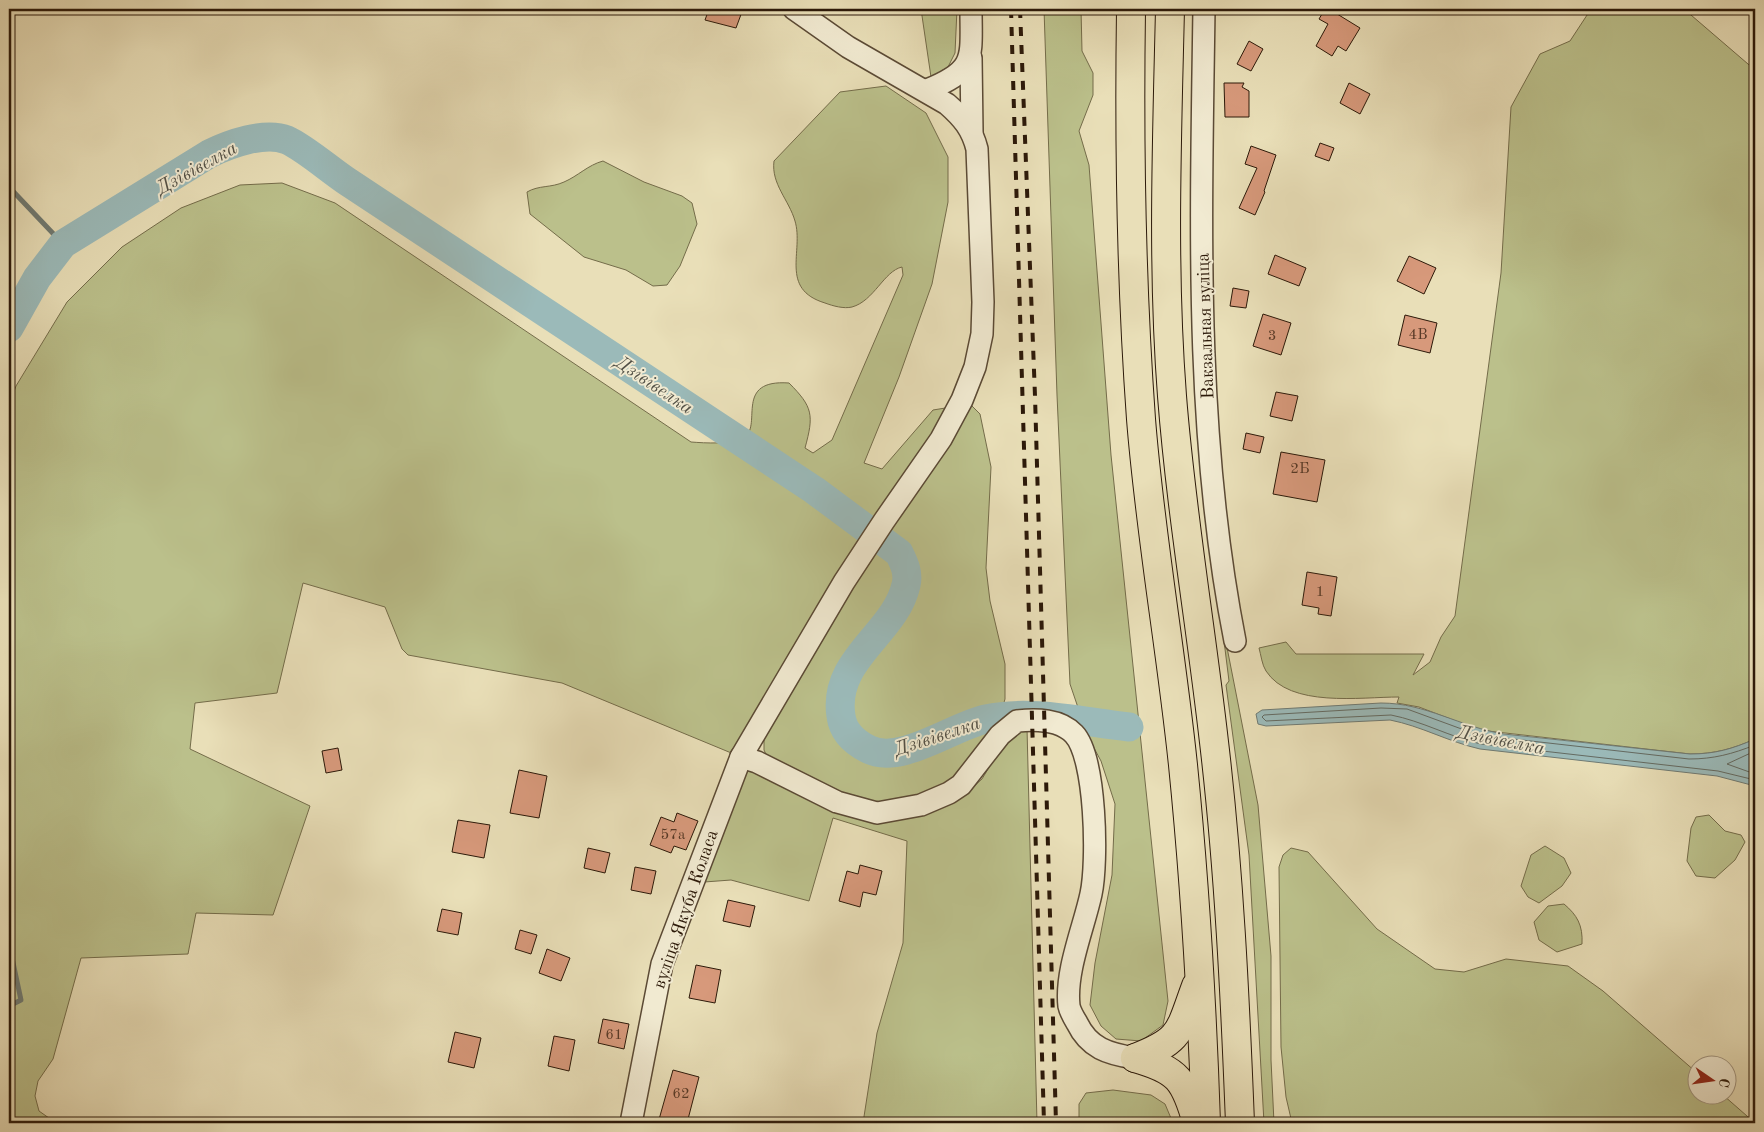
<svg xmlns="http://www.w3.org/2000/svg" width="1764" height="1132" viewBox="0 0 1764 1132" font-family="'Old Standard TT',serif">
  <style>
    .green { fill: #bbc08b; stroke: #746c4a }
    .water { fill: #9bbab9; stroke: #6f7a73 }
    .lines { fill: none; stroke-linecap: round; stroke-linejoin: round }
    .shore { stroke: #646a61; stroke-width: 1 }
    .stream { stroke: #6f7a73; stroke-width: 5 }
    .river { stroke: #9bbab9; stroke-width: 29 }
    .building { fill: #d7997b; stroke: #2c1909 }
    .minor-casing { stroke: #5b4a35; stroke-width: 24 }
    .highway-casing { stroke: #2c1909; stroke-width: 30 }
    .minor { stroke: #f1ead1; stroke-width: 21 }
    .highway { stroke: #e9dfb8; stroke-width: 28 }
    .rail { stroke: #2c1909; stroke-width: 4; stroke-dasharray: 9 9; stroke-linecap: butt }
    .labels { text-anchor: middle; stroke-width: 4; stroke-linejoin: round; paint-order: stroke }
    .number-label { font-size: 15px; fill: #573926 }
    .street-label { font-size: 18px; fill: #2c1909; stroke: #f1ead1 }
    .water-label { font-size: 19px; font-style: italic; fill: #535147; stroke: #f1ead1 }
  </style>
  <rect width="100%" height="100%" fill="#e9dfb8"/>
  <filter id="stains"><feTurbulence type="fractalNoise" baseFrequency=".004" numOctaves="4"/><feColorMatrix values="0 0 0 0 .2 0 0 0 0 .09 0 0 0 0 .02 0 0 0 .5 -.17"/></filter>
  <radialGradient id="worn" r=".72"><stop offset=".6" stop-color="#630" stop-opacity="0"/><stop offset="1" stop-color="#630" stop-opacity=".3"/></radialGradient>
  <g class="green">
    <polygon points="921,9 957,9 955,53 948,67 931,77"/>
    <polygon points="1044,9 1081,9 1082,51 1093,73 1093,95 1079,131 1089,165 1111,455 1168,1001 1163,1025 1141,1041 1116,1039 1101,1026 1090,1005 1095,963 1112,875 1115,804 1101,761 1088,737 1070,684 1057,395"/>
    <path d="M1591,9H1684L1755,70V739C1733,749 1714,754 1690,754L1479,730L1419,707L1397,703L1399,697C1360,697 1290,708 1266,671C1262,665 1261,655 1259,648L1286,642L1296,654H1424L1413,675L1430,662L1441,637L1455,616L1501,273L1511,107L1540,54L1570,41Z"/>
    <path d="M886,86L926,113L948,157V202L932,284L899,377L864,463L882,469L933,410L970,404L980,414L991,467L986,568L990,601L1005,664V699L995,734L949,791L875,807L770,763L764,750V737L741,757L562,683L408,655L402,649L385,607L303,583L277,693L195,703L190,749L310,806L273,915L196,913L188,954L81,958L53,1059L38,1081L35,1096L39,1111L56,1123H9V405L16,386L67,302L122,247L181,208L240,185L282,183L335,203L691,442C705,443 732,445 745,437C762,424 734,379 789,383C813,407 814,415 805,448L813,453L832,440L903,275L902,267C884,271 874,301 852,307C844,309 833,306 825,303C779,289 804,251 795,221C789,200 771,184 774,161L840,92Z"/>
    <path d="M603,161L644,182L682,196L692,203L697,224L680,266L667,285L653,286L626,270L584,257L530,214L527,192C539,185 551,188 564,182C578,176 588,165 603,161Z"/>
    <polygon points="1221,617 1258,805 1271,956 1271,1060 1274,1123 1264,1123 1249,855 1226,685 1229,681"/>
    <polygon points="1027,728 1037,1123 863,1123 877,1033 903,943 907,841 833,818 809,901 731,880 691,883 746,761 840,808 972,788 982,779 1009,734"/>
    <polygon points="1709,815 1725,831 1741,835 1745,842 1735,860 1715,878 1696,876 1687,861 1691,828 1696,817"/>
    <polygon points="1545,846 1564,858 1571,873 1562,886 1539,903 1528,897 1521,886 1531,855"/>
    <polygon points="1291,848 1308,852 1377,929 1435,969 1464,972 1506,959 1568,966 1603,991 1696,1072 1696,1094 1723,1095 1755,1123 1292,1123 1286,1097 1281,1047 1279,867 1283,855"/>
    <path d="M1564,904C1577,915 1583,925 1582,944L1557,952L1539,940L1534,922L1548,906Z"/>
    <polygon points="1113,1090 1151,1095 1165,1104 1173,1123 1079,1123 1079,1104 1086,1093"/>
  </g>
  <path class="water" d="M1381,703C1426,703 1460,727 1504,734L1690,754C1715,754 1732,749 1755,739V786L1717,776L1480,749C1449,742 1421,726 1390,720L1266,726L1258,724L1256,714L1262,710Z"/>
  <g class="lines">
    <g class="shore">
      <path d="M1755,745C1732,754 1714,759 1689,759L1478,735L1407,709L1381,708L1264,715L1262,717L1266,721L1391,715C1422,721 1450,737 1481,744L1718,771L1755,780"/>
      <polyline points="1755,751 1727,764 1755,774"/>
    </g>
    <g class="stream">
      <polyline points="9,187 63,244"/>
      <polyline points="9,944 21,1000 9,1006"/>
    </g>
    <path class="river" d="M9,328L37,278L63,244L209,154C229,144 265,131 287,140C305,148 331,171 348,182L814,490L899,553C904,563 909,573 906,585C895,634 832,659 841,716C843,732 854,742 868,749C900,766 953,726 986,719C1032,709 1082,722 1129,727"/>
  </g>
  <g class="building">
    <polygon points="709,9 743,9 736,28 705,20"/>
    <polygon points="1325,9 1329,9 1360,28 1346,51 1338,46 1332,56 1316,46 1328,24 1319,19"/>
    <polygon points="1249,41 1263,49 1251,71 1237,64"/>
    <polygon points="1224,83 1244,83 1242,87 1249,91 1249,117 1225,117"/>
    <polygon points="1349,83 1370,94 1360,114 1340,103"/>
    <polygon points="1320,143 1334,148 1329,161 1315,156"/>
    <polygon points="1251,146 1276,155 1264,191 1265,192 1255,215 1239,208 1257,168 1245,164"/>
    <polygon points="1275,255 1306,268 1299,286 1268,274"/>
    <polygon points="1409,256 1436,268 1424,294 1397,281"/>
    <polygon points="1233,288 1249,291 1246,308 1230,306"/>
    <polygon points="1263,314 1291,323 1281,355 1253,346"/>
    <polygon points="1405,315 1437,323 1430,353 1398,345"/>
    <polygon points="1276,392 1298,396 1292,421 1270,416"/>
    <polygon points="1246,433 1264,437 1260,453 1243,449"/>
    <polygon points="1281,452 1325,460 1317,502 1273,494"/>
    <polygon points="1307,572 1337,577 1331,616 1318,614 1319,608 1302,605"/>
    <polygon points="338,748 342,770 326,773 322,751"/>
    <polygon points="519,770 547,776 539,818 510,813"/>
    <polygon points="677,813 698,821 686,850 674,846 671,853 650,845 661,817 674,822"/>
    <polygon points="458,820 490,825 484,858 452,852"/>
    <polygon points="588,848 610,853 605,873 584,868"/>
    <polygon points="860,865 882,871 876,895 863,892 860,907 839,901 847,871 858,874"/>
    <polygon points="635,867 656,871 651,894 631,890"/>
    <polygon points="728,900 755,906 750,927 723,921"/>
    <polygon points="442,909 462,913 458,935 437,931"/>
    <polygon points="520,930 537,935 531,954 515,949"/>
    <polygon points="547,949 570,958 561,981 539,973"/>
    <polygon points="696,965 721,970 715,1003 689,998"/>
    <polygon points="603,1019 629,1024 624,1049 598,1043"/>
    <polygon points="455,1032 481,1038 474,1068 448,1062"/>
    <polygon points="554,1036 575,1040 569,1071 548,1066"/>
    <polygon points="673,1070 699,1077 687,1123 658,1123"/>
  </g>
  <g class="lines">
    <defs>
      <g id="minor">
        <path d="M1204,9C1201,220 1194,433 1235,641"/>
        <polyline points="971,58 972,132"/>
        <path d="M927,90C977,70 971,58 971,9"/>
        <path d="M741,757L757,762L837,802L877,813L921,805L949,793L961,785L1000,735L1017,721C1037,719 1060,719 1074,734C1096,757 1098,862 1091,894C1084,927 1065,971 1069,1006C1070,1011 1074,1018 1077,1023C1089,1048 1108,1054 1135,1058"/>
        <path d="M631,1123L662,964L741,757L844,582L884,521L941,439L962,400L975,367L982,334L983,302L977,149C972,129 963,118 947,104L848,47L794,9"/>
      </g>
      <g id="highway">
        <path d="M1131,9C1129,146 1131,282 1141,419C1150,534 1171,649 1183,765C1195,884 1202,1003 1206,1123"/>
        <path d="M1170,9C1167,138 1162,267 1172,396C1181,512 1201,627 1214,742C1229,869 1235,996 1240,1123"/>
        <path d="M1135,1058C1182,1040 1179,1032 1196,986"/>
        <path d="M1135,1058C1178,1070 1185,1080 1197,1123"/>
      </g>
    </defs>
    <use href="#minor" class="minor-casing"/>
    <use href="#highway" class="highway-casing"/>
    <use href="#minor" class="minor"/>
    <use href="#highway" class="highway"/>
    <g class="rail">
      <polyline points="1011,9 1044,1123"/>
      <polyline points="1020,9 1035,396 1056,1123"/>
    </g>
  </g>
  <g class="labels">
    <g class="number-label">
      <text x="1418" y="339">4В</text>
      <text x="1272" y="340">3</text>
      <text x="1300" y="473">2Б</text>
      <text x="1320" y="596">1</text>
      <text x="673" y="839">57а</text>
      <text x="614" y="1039">61</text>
      <text x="681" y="1098">62</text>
    </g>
    <g class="street-label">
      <text transform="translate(1205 326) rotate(-92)" y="6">Вакзальная вуліца</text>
      <text transform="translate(685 909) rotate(-71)" y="6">вуліца Якуба Коласа</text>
    </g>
    <g class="water-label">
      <text transform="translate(196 167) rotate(-29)" y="7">Дзівівелка</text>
      <text transform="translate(655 384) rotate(34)" y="7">Дзівівелка</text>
      <text transform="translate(937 735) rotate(-18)" y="7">Дзівівелка</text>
      <text transform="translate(1501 739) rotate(11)" y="7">Дзівівелка</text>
    </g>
  </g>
  <rect width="1764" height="1132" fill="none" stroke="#e9dfb8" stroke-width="30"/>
  <rect x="10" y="10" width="1744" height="1112" fill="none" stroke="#2c1909" stroke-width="2.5"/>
  <rect x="15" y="15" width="1734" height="1102" fill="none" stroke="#2c1909"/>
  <g transform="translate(1712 1080) rotate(103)"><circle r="24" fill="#f1ead1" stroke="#a29681"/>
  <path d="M0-4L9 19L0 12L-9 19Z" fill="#8f2418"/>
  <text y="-8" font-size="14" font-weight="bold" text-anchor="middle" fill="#2c1909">С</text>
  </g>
  <rect width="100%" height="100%" filter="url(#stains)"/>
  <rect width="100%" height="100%" fill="url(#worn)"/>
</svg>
